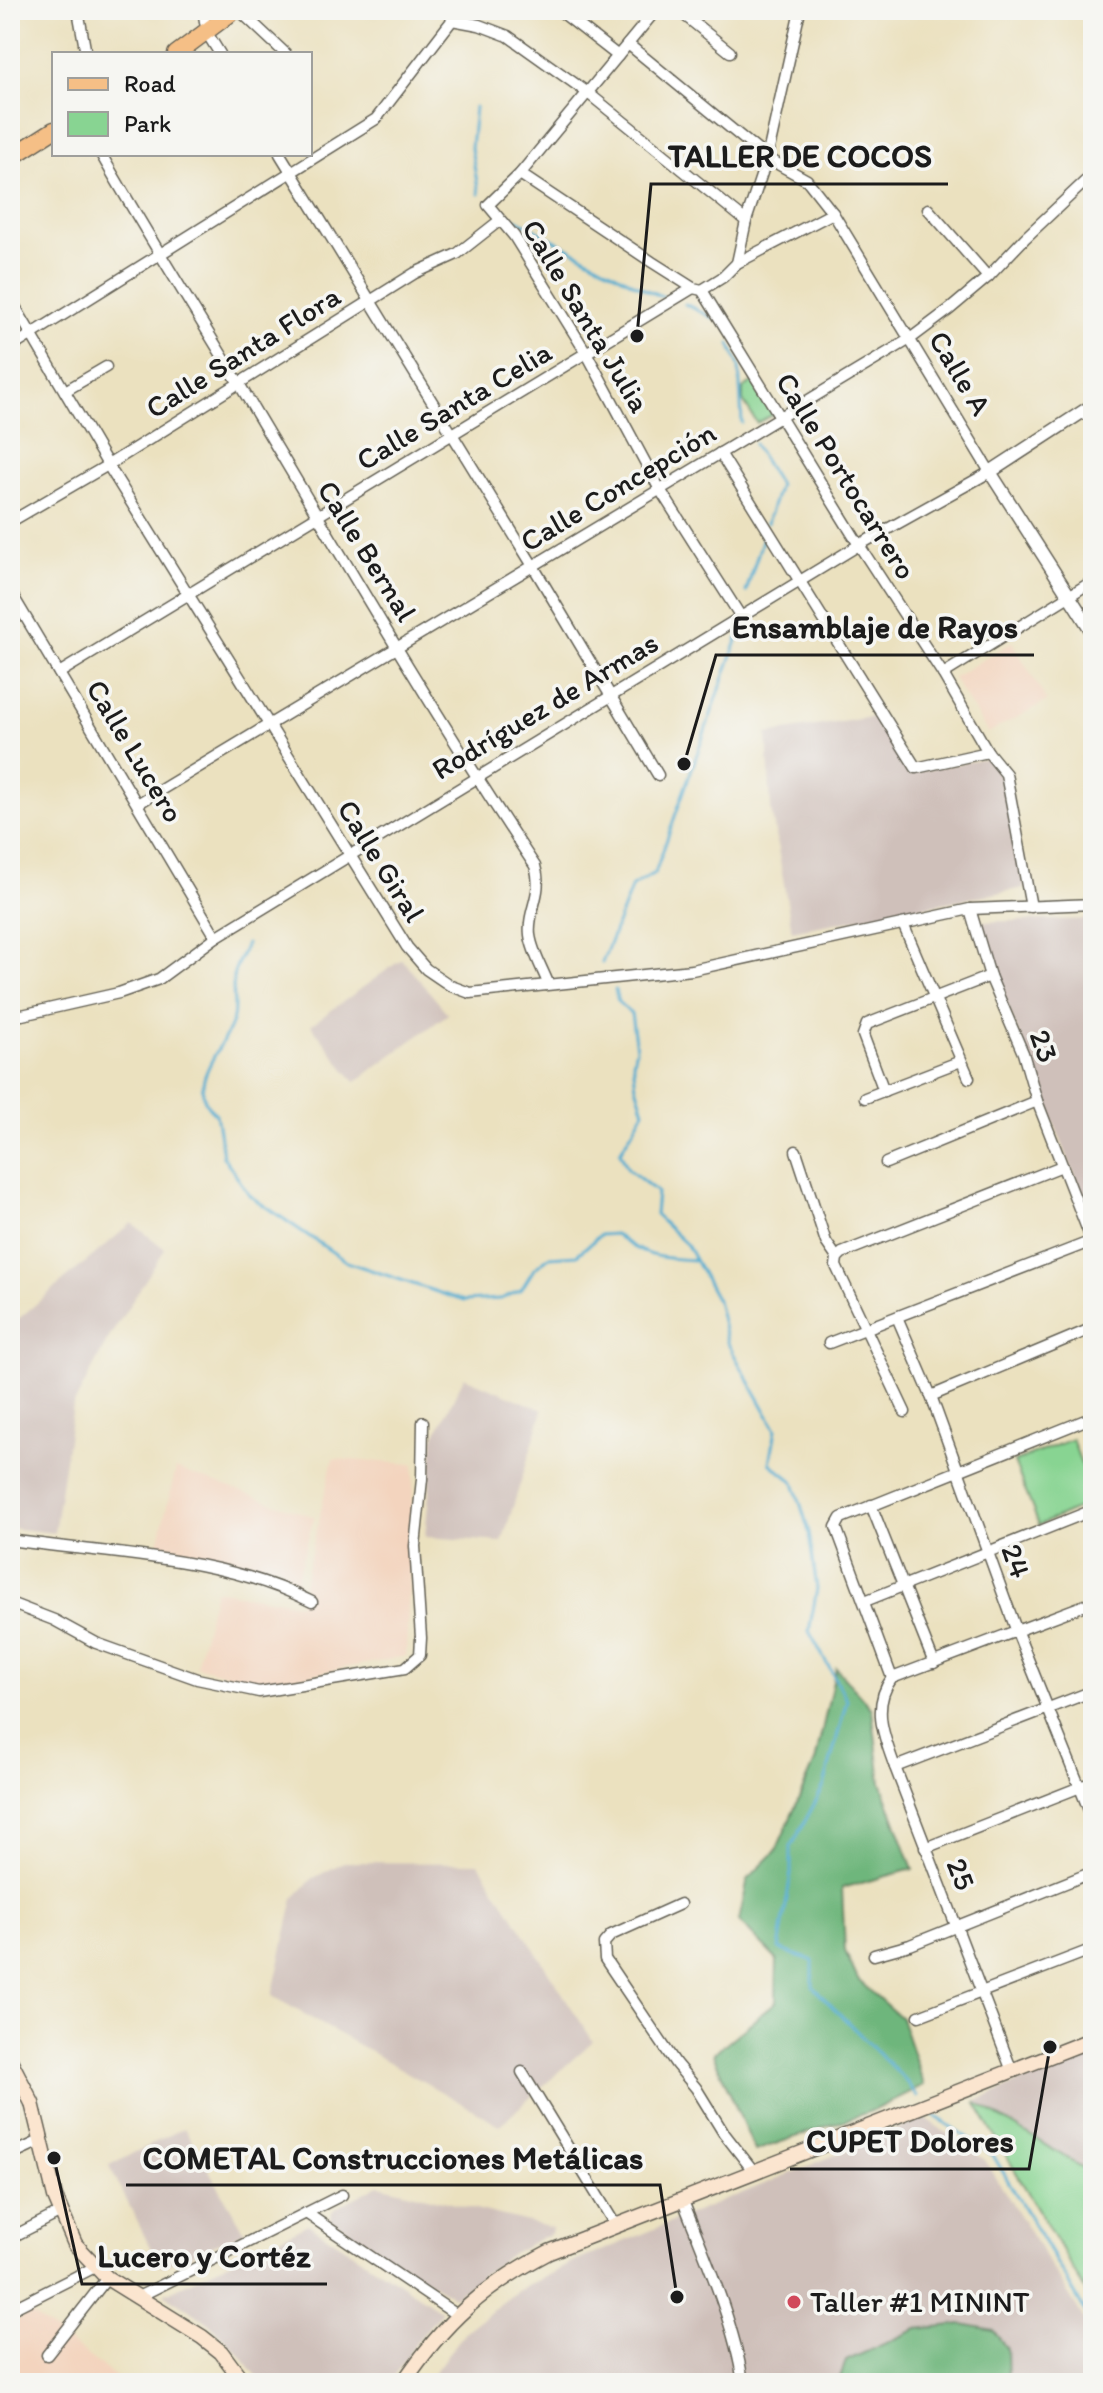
<svg xmlns="http://www.w3.org/2000/svg" width="1103" height="2393" viewBox="0 0 1103 2393" font-family="Itim,sans-serif">
  <style>
    .built { fill: #f3d4be }
    .industrial { fill: #cfc0ba }
    .green { fill: #88d492; stroke: #527857; stroke-width: 2 }
    .forest { fill: #6eb67c; stroke: #45694c; stroke-width: 2 }
    .lines { fill: none; stroke-linecap: round; stroke-linejoin: round }
    .stream { stroke: #53acd0; stroke-width: 3 }
    .minor-casing { stroke: #646155; stroke-width: 13 }
    .tertiary-casing { stroke: #646155; stroke-width: 15 }
    .secondary-casing { stroke: #646155; stroke-width: 17 }
    .primary-casing { stroke: #646155; stroke-width: 19 }
    .minor { stroke: #fff; stroke-width: 10 }
    .tertiary { stroke: #fff; stroke-width: 12 }
    .secondary { stroke: #fbe5cf; stroke-width: 14 }
    .primary { stroke: #f5bf86; stroke-width: 16 }
    .poi-dot { fill: #d1495b; stroke: #f6f6f2; stroke-width: 3 }
    .labels { text-anchor: middle; stroke-width: 7; stroke-linejoin: round; paint-order: stroke }
    .street-label { font-size: 30px; fill: #1c1c1c; stroke: #f6f6f2 }
    .poi-label { font-size: 30px; fill: #1c1c1c; stroke: #f6f6f2; text-anchor: start }
    .leader { fill: none; stroke: #1c1c1c; stroke-width: 3 }
    .callout-dot { fill: #1c1c1c; stroke: #f6f6f2; stroke-width: 3 }
    .callout-label { font-size: 32px; text-anchor: middle; font-weight: bold; fill: #1c1c1c; stroke: #f6f6f2; stroke-width: 7; stroke-linejoin: round; paint-order: stroke }
  </style>
  <rect width="100%" height="100%" fill="#f6f6f2"/>
  <filter id="ink" filterUnits="userSpaceOnUse"><feTurbulence type="fractalNoise" baseFrequency=".0125" numOctaves="2"/><feDisplacementMap in="SourceGraphic" scale="16" xChannelSelector="R" yChannelSelector="G"/><feConvolveMatrix kernelMatrix="1 2 1 2 8 2 1 2 1" color-interpolation-filters="sRGB"/></filter>
  <filter id="wash" filterUnits="userSpaceOnUse"><feTurbulence type="fractalNoise" baseFrequency=".006" numOctaves="4" result="noise"/><feDisplacementMap in="SourceGraphic" scale="32" xChannelSelector="R" yChannelSelector="G"/><feGaussianBlur stdDeviation="1.8" result="paint"/><feColorMatrix in="noise" values="0 0 0 0 0 0 0 0 0 0 0 0 0 0 0 0 0 1.4 0 .05"/><feComposite in="paint" operator="in"/></filter>
  <g filter="url(#wash)">
    <rect width="100%" height="100%" fill="#ebe1bf"/>
    <g class="built">
      <polygon points="1012,642 1047,701 988,733 953,678"/>
      <polygon points="333,1459 414,1464 406,1656 262,1684 196,1666 215,1590 299,1604"/>
      <polygon points="176,1469 314,1517 295,1585 254,1571 157,1547"/>
      <polygon points="30,2313 124,2383 10,2383 10,2324"/>
    </g>
    <g class="industrial">
      <polygon points="878,716 914,772 989,758 1002,773 1025,888 792,931 771,809 767,734"/>
      <polygon points="1093,919 1093,1221 974,922"/>
      <polygon points="402,959 448,1014 355,1082 311,1025"/>
      <polygon points="132,1223 165,1249 107,1341 73,1406 54,1533 10,1528 10,1326"/>
      <polygon points="464,1377 543,1410 502,1542 425,1537 434,1438"/>
      <polygon points="344,1862 479,1863 593,2041 500,2125 272,1996 294,1898 312,1879"/>
      <polygon points="1093,2051 1093,2174 975,2102 1072,2059"/>
      <polygon points="925,2118 985,2160 1093,2334 1093,2383 426,2383 467,2330 517,2291 572,2263"/>
      <polygon points="184,2128 245,2232 160,2267 109,2165"/>
      <polygon points="379,2185 552,2228 551,2233 512,2253 453,2297 331,2219 332,2212 336,2208"/>
      <polygon points="308,2224 442,2311 419,2339 389,2383 262,2383 240,2354 205,2320 164,2294"/>
    </g>
    <g class="green">
      <polygon points="754,381 776,413 757,423 743,401 743,389"/>
      <polygon points="1072,1439 1093,1496 1093,1502 1039,1525 1014,1462"/>
      <polygon points="975,2102 1093,2174 1093,2304"/>
    </g>
    <g class="forest">
      <polygon points="836,1668 872,1709 881,1782 913,1869 842,1888 845,1951 858,1980 901,2018 924,2085 877,2109 755,2151 713,2054 776,2002 777,1960 739,1921 748,1879 776,1851 815,1762"/>
      <polygon points="962,2324 993,2330 1007,2349 1008,2383 838,2383 846,2361 917,2329"/>
    </g>
    <g class="lines">
      <g class="stream">
        <polyline points="475,107 471,148 479,194"/>
        <polyline points="501,211 646,290 664,297"/>
        <polyline points="685,304 713,318"/>
        <polyline points="730,344 739,366 742,423"/>
        <polyline points="754,444 779,485 767,523"/>
        <polyline points="746,592 765,531"/>
        <path d="M246,944C242,953 237,964 234,973C231,987 236,1003 233,1018C227,1046 180,1087 216,1114L223,1156L250,1196L347,1262L464,1301L501,1299L521,1290L534,1269L549,1257L577,1255L600,1235L615,1234C643,1258 659,1258 695,1260"/>
        <polyline points="602,963 632,886 655,873 738,638"/>
        <polyline points="615,990 618,1002 631,1014 636,1048 633,1062 636,1086 644,1111 620,1152 628,1169 657,1192 655,1215 687,1245 717,1300 727,1342 776,1429 770,1463 794,1482 809,1532 817,1589 809,1631 847,1700 824,1786 791,1847 791,1873 779,1949 813,1961 813,1987 904,2079 917,2096"/>
        <polyline points="929,2112 993,2155 1090,2320 1093,2321"/>
      </g>
    </g>
  </g>
  <g filter="url(#ink)">
    <g class="lines">
      <defs>
        <g id="minor">
          <polyline points="78,10 86,54"/>
          <polyline points="203,10 207,33 220,54"/>
          <polyline points="239,10 286,54"/>
          <polyline points="559,10 618,56"/>
          <polyline points="656,10 520,174 488,205 514,236 587,354 659,488 741,617"/>
          <polyline points="678,10 730,52"/>
          <polyline points="452,20 479,25 508,36 588,93 746,221"/>
          <path d="M101,154C146,233 194,309 241,387C337,548 431,710 535,866C544,894 527,910 530,935C532,951 542,968 548,983"/>
          <polyline points="280,154 533,566 658,775"/>
          <polyline points="520,174 652,262 693,288 702,290 723,277 737,263 833,213"/>
          <polyline points="928,209 988,277"/>
          <polyline points="737,263 746,221 767,158 800,10"/>
          <polyline points="702,290 859,545 943,674 988,752 1006,774 1031,907"/>
          <polyline points="10,298 108,465 407,947 426,969 451,986 470,993 692,970 970,909 1093,904"/>
          <polyline points="10,348 376,119 460,10"/>
          <polyline points="65,391 106,367"/>
          <polyline points="720,453 916,768 988,752"/>
          <polyline points="10,522 108,465 415,273 457,254 499,221"/>
          <polyline points="10,591 216,937"/>
          <polyline points="59,673 693,288"/>
          <polyline points="943,674 1093,581"/>
          <polyline points="139,803 910,339 950,309 988,277 1025,238 1093,174"/>
          <polyline points="970,909 990,976 1023,1053 1037,1101 1093,1244"/>
          <polyline points="903,924 969,1078"/>
          <polyline points="10,1014 22,1015 119,993 159,979 216,937 859,545 990,472 833,213 807,180 767,158 628,44"/>
          <polyline points="884,1091 863,1035 867,1024 990,976"/>
          <polyline points="865,1098 961,1061"/>
          <polyline points="796,1151 826,1242 837,1258"/>
          <polyline points="886,1163 1037,1101"/>
          <polyline points="897,1317 931,1396 1017,1632 1093,1820"/>
          <polyline points="829,1343 1092,1241"/>
          <polyline points="931,1396 1093,1328"/>
          <polyline points="905,1412 836,1266 837,1258 842,1253 1062,1166"/>
          <polyline points="871,1505 934,1663"/>
          <path d="M10,1540C112,1555 219,1555 312,1602"/>
          <polyline points="865,1601 1093,1510"/>
          <polyline points="10,1603 54,1620 96,1643 197,1679 259,1692 405,1668 420,1655 421,1638 415,1546 422,1479 423,1422"/>
          <polyline points="892,1678 836,1527 841,1518 1093,1417"/>
          <polyline points="895,1767 1093,1691"/>
          <polyline points="925,1848 1093,1782"/>
          <polyline points="680,1904 611,1935 604,1943 605,1959 676,2064 696,2088 723,2132 755,2173"/>
          <polyline points="874,1955 910,1945 1093,1872"/>
          <polyline points="919,2016 1093,1949"/>
          <path d="M1012,2071L895,1767C884,1737 871,1706 892,1678L1093,1602"/>
          <polyline points="522,2072 616,2226"/>
          <polyline points="10,2155 40,2141"/>
          <path d="M683,2201C705,2256 735,2325 743,2383"/>
          <polyline points="306,2213 457,2315"/>
          <polyline points="10,2238 61,2212"/>
          <polyline points="138,2297 342,2195"/>
          <polyline points="10,2310 95,2267"/>
          <polyline points="47,2355 107,2278"/>
        </g>
        <polyline id="tertiary" points="1093,405 990,472 1093,633"/>
        <g id="secondary">
          <polyline points="10,2060 32,2103 55,2197 75,2244 107,2278 202,2337 221,2352 244,2383"/>
          <path d="M403,2383C444,2322 484,2286 549,2252L1093,2039"/>
        </g>
        <g id="primary">
          <polyline points="176,54 235,10"/>
          <polyline points="10,158 54,130"/>
        </g>
      </defs>
      <use href="#minor" class="minor-casing"/>
      <use href="#tertiary" class="tertiary-casing"/>
      <use href="#secondary" class="secondary-casing"/>
      <use href="#primary" class="primary-casing"/>
      <use href="#minor" class="minor"/>
      <use href="#tertiary" class="tertiary"/>
      <use href="#secondary" class="secondary"/>
      <use href="#primary" class="primary"/>
    </g>
  </g>
  <circle class="poi-dot" cx="794" cy="2302" r="8"/>
  <g class="labels">
    <g class="street-label">
      <text transform="translate(586 316) rotate(59)" y="10">Calle Santa Julia</text>
      <text transform="translate(243 352) rotate(-32)" y="10">Calle Santa Flora</text>
      <text transform="translate(960 373) rotate(59)" y="10">Calle A</text>
      <text transform="translate(454 406) rotate(-31)" y="10">Calle Santa Celia</text>
      <text transform="translate(846 476) rotate(58)" y="10">Calle Portocarrero</text>
      <text transform="translate(618 487) rotate(-31)" y="10">Calle Concepción</text>
      <text transform="translate(367 551) rotate(58)" y="10">Calle Bernal</text>
      <text transform="translate(545 706) rotate(-31)" y="10">Rodríguez de Armas</text>
      <text transform="translate(135 751) rotate(59)" y="10">Calle Lucero</text>
      <text transform="translate(381 861) rotate(58)" y="10">Calle Giral</text>
      <text transform="translate(1044 1046) rotate(70)" y="10">23</text>
      <text transform="translate(1016 1561) rotate(70)" y="10">24</text>
      <text transform="translate(961 1874) rotate(68)" y="10">25</text>
    </g>
    <g class="poi-label">
      <text x="810" y="2312">Taller #1 MININT</text>
    </g>
  </g>
  <path class="leader" d="M637 336L651 184H948M684 764L716 655H1034M1050 2047L1029 2169H790M677 2297L660 2185H126M54 2158L82 2284H327"/>
  <g class="callout-dot">
    <circle cx="637" cy="336" r="8"/>
    <circle cx="684" cy="764" r="8"/>
    <circle cx="1050" cy="2047" r="8"/>
    <circle cx="677" cy="2297" r="8"/>
    <circle cx="54" cy="2158" r="8"/>
  </g>
  <g class="callout-label">
    <text x="800" y="167">TALLER DE COCOS</text>
    <text x="875" y="638">Ensamblaje de Rayos</text>
    <text x="910" y="2152">CUPET Dolores</text>
    <text x="393" y="2169">COMETAL Construcciones Metálicas</text>
    <text x="204" y="2267">Lucero y Cortéz</text>
  </g>
  <rect width="1103" height="2393" fill="none" stroke="#f6f6f2" stroke-width="40"/>
  <rect x="52" y="52" width="260" height="104" fill="#f6f6f2" stroke="#9f9f9c" stroke-width="2"/>
  <rect x="68" y="78" width="40" height="12" fill="#f5bf86" stroke="#9f9f9c" stroke-width="2"/>
  <text x="124" y="92" font-size="24" fill="#1c1c1c">Road</text>
  <rect x="68" y="112" width="40" height="24" fill="#88d492" stroke="#9f9f9c" stroke-width="2"/>
  <text x="124" y="132" font-size="24" fill="#1c1c1c">Park</text>
</svg>
